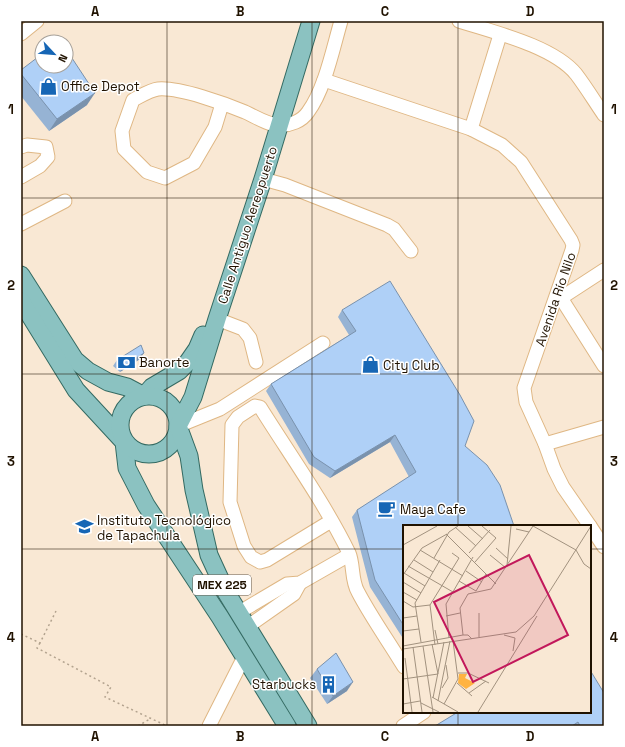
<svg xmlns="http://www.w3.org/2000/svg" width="625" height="747" viewBox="0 0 625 747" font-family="'Space Grotesk',sans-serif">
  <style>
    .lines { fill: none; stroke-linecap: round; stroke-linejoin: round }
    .minor-casing { stroke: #dfb784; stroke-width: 15 }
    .major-casing { stroke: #346a62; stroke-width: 19 }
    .path { stroke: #b3a38f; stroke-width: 1.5; stroke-dasharray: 2 3; stroke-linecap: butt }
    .minor { stroke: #fff; stroke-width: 13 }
    .major { stroke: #8bc2c1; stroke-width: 17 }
    .wall { fill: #96b3d4 }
    .shaded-wall { fill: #7a92ad }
    .building { fill: #afd0f7; stroke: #7a92ad }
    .grid { fill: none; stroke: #201200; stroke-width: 1; stroke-opacity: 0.55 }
    .labels { text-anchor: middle; stroke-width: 3; stroke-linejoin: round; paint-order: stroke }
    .shield { fill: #fff; stroke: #63594c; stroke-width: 1 }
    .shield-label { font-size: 12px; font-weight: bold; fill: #201200 }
    .poi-label { font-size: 13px; fill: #201200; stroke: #fff; text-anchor: start }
    .street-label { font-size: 13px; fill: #201200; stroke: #fff }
    .inset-road { fill: none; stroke: #a2927f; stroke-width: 1 }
    .view { fill: #c2185b; fill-opacity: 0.15; stroke: #c2185b; stroke-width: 2 }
    .inset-edge { fill: none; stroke: #201200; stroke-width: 2 }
    .neatline { fill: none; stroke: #201200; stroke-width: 1.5 }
    .grid-label { font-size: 13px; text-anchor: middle; font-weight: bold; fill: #201200 }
  </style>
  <rect width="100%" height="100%" fill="#f9e8d4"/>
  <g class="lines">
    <defs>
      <g id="minor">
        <path d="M459,21C493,32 553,46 576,74C586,87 595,102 604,115"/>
        <polyline points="21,34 37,21"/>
        <polyline points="324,80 471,129 502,145 521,162 571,240 573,245 572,250 524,388 526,402 545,444 554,469 563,487 590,526"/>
        <path d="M222,104L215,127L194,163L165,178L147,172L124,149L122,131L133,100C141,96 150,90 158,89C179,87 226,104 245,112C256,117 268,125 279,125C290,126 302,121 308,112C325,89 333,48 341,21"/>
        <polyline points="471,129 500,35"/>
        <polyline points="21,147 27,145 46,147 48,157 40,166 21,177"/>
        <polyline points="263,179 285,185 387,225 394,229 411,251"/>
        <polyline points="21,224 65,201"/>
        <polyline points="561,298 604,366"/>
        <polyline points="561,298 604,270"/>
        <polyline points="217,319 243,329 250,338 256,362"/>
        <polyline points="178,426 220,409 323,343"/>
        <polyline points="545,444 604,427"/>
        <path d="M331,521L267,560L260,562L251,557L244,546L230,502L232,425L238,417L255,406L260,407C290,455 324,502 349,553C354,565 351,580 358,592C371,617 389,642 404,667"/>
        <polyline points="590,526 604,547"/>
        <polyline points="238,613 287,584 300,583 349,555"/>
        <polyline points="247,627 294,594 300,583"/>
        <polyline points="209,726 244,657"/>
        <polyline points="403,726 424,712"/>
      </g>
      <g id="major">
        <polyline points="21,275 75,360 88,371 108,382 127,387 144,396 152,387 179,371 188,362 197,349 203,335"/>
        <polyline points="21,301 76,390 124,442 127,468 146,505 220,617 287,726"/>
        <circle cx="149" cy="425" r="29"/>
        <polyline points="308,726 226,592 209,555 194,490 189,456 178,426 193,397 217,319 263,179 311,21"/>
      </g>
    </defs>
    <use href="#minor" class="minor-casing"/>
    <use href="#major" class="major-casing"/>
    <g class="path">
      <polyline points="21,634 40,643 56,611"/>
      <polyline points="40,643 37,648 111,687 105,697 167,726"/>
      <polyline points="138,726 150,719"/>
    </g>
    <use href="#minor" class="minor"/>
    <use href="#major" class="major"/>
  </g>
  <g class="wall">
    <polygon points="21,70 87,105 49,131 21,96"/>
    <polygon points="342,310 460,395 404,526 404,640 370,587 352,517 357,510 409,477 390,442 330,478 309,464 266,391 271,384 349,335 338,317"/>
    <polygon points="140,359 120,372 113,366 117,360"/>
    <polygon points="317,669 347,691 327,704 310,678"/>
    <polygon points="590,712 604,726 435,726"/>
  </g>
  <g class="shaded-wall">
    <polygon points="95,93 87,105 49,131 57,119"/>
    <polygon points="144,353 140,359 120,372 124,366"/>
    <polygon points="395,435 390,442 330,478 335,471"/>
    <polygon points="353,682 347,691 327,704 333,696"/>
  </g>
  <g class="building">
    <polygon points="66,49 95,93 57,119 21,74 21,70 42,54 42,66 66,66"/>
    <polygon points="390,281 460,395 474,421 465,446 487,465 500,485 514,526 404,526 404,626 375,580 357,510 416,472 395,435 335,471 314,457 271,384 356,331 342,310"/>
    <polygon points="141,345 144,353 124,366 117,360"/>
    <polygon points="336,653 353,682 333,696 317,669"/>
    <polygon points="590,670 604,693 604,726 580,726 578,722 572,726 435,726 458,712 590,712"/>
  </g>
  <path class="grid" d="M167,21V726M312,21V726M458,21V526M21,198H604M21,374H604M21,549H404M590,549H604M458,712V726"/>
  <defs>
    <symbol id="shop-bare" viewBox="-9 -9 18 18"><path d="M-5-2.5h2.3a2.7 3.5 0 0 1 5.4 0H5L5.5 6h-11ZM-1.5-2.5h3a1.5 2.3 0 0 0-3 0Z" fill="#1666b5" stroke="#fff" stroke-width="2.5" paint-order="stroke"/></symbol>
    <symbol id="bank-bare" viewBox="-9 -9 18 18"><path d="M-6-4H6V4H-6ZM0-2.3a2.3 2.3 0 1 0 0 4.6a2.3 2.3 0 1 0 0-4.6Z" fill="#1666b5" stroke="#fff" stroke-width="2.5" paint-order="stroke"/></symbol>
    <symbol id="cafe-bare" viewBox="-9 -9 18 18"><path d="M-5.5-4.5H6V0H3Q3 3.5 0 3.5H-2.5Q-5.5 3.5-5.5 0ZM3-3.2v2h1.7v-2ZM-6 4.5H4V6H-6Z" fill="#1666b5" stroke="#fff" stroke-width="2.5" paint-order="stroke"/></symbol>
    <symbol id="university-bare" viewBox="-9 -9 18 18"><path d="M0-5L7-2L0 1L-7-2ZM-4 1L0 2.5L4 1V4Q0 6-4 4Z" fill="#1666b5" stroke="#fff" stroke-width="2.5" paint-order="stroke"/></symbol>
    <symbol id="building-bare" viewBox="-9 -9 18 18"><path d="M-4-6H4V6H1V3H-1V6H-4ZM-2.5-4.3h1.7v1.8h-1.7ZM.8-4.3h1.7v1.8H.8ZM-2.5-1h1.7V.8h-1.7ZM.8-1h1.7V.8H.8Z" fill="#1666b5" stroke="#fff" stroke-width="2.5" paint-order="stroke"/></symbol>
  </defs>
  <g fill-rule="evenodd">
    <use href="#shop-bare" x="36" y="74" width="25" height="25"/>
    <use href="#bank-bare" x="114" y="350" width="25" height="25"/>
    <use href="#shop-bare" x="358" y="352" width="25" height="25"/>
    <use href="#cafe-bare" x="374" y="496" width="25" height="25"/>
    <use href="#university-bare" x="72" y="514" width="25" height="25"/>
    <use href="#building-bare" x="316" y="672" width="25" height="25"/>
  </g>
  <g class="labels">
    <rect class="shield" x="193" y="575" width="58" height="20" rx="3"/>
    <g class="shield-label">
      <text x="222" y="589">MEX 225</text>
    </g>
    <g class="poi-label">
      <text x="61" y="91">Office Depot</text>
      <text x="139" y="367">Banorte</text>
      <text x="383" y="370">City Club</text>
      <text x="400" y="514">Maya Cafe</text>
      <text x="97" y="525">Instituto Tecnológico<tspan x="97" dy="15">de Tapachula</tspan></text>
      <text x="316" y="689" text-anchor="end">Starbucks</text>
    </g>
    <g class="street-label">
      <text transform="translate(247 225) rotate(-72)" y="5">Calle Antiguo Aereopuerto</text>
      <text transform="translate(555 299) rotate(-71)" y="5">Avenida Río Nilo</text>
    </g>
  </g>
  <g transform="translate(403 525)">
    <rect width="188" height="188" fill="#f9e8d4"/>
    <path d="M56,149H64L62,153L72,158L63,164L55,158Z" fill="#ffb341"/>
    <path class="inset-road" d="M65,1L80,14M130,1L173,25L181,39L188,44M52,2L73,21M113,4L126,7M43,9L93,59M0,20L34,1M93,23L105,34M17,25L60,51M66,28L87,5M87,30L103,43M31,33L46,7L55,1M11,35L30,47M72,37L93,13L79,1M104,40L108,1M5,41L50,67M63,46L79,57M1,48L22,61M0,50L19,23L44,9M56,56L73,66M0,57L18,68M73,66L83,49M0,67L14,75M0,76L10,82L27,80M76,88V112M43,91L57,88M0,93L14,91M32,105L35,119M0,106L16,104M60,110L57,83L65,69L88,64L130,1M101,110L112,113L110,126M46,113L43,79L70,32M18,117L12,78L37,35M32,120L27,80L56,33L49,28M0,121L60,110H65L69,114M20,121L30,187M10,122L19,187M0,124L113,107L131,91L188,1M2,133L9,187M55,148H65L86,158M0,154L35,149L29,119M54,158L69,171M39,163L45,153L43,140M66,168L83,156M29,172L55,187M30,173L41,117M35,176L47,116M18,178L36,187M0,179L17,176M41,179L55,154L50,116M75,187L134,91"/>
    <path class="view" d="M126,30L165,110L70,157L31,77Z"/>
    <rect width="188" height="188" class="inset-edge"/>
  </g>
  <rect width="625" height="747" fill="none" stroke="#ffffff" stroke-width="44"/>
  <g transform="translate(54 54) rotate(116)"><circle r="19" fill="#ffffff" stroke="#a6a099"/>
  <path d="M0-3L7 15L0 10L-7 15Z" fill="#1666b5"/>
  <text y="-6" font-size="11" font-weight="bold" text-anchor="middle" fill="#201200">N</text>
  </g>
  <rect x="22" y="22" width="581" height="703" class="neatline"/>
  <g class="grid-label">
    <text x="95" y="16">A</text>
    <text x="240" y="16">B</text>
    <text x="385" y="16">C</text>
    <text x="530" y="16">D</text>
    <text x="11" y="114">1</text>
    <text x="614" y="114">1</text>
    <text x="11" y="290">2</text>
    <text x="614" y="290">2</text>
    <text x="11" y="466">3</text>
    <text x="614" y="466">3</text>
    <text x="11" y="642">4</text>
    <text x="614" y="642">4</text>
    <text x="95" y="741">A</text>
    <text x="240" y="741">B</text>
    <text x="385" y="741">C</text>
    <text x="530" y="741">D</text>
  </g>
</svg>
